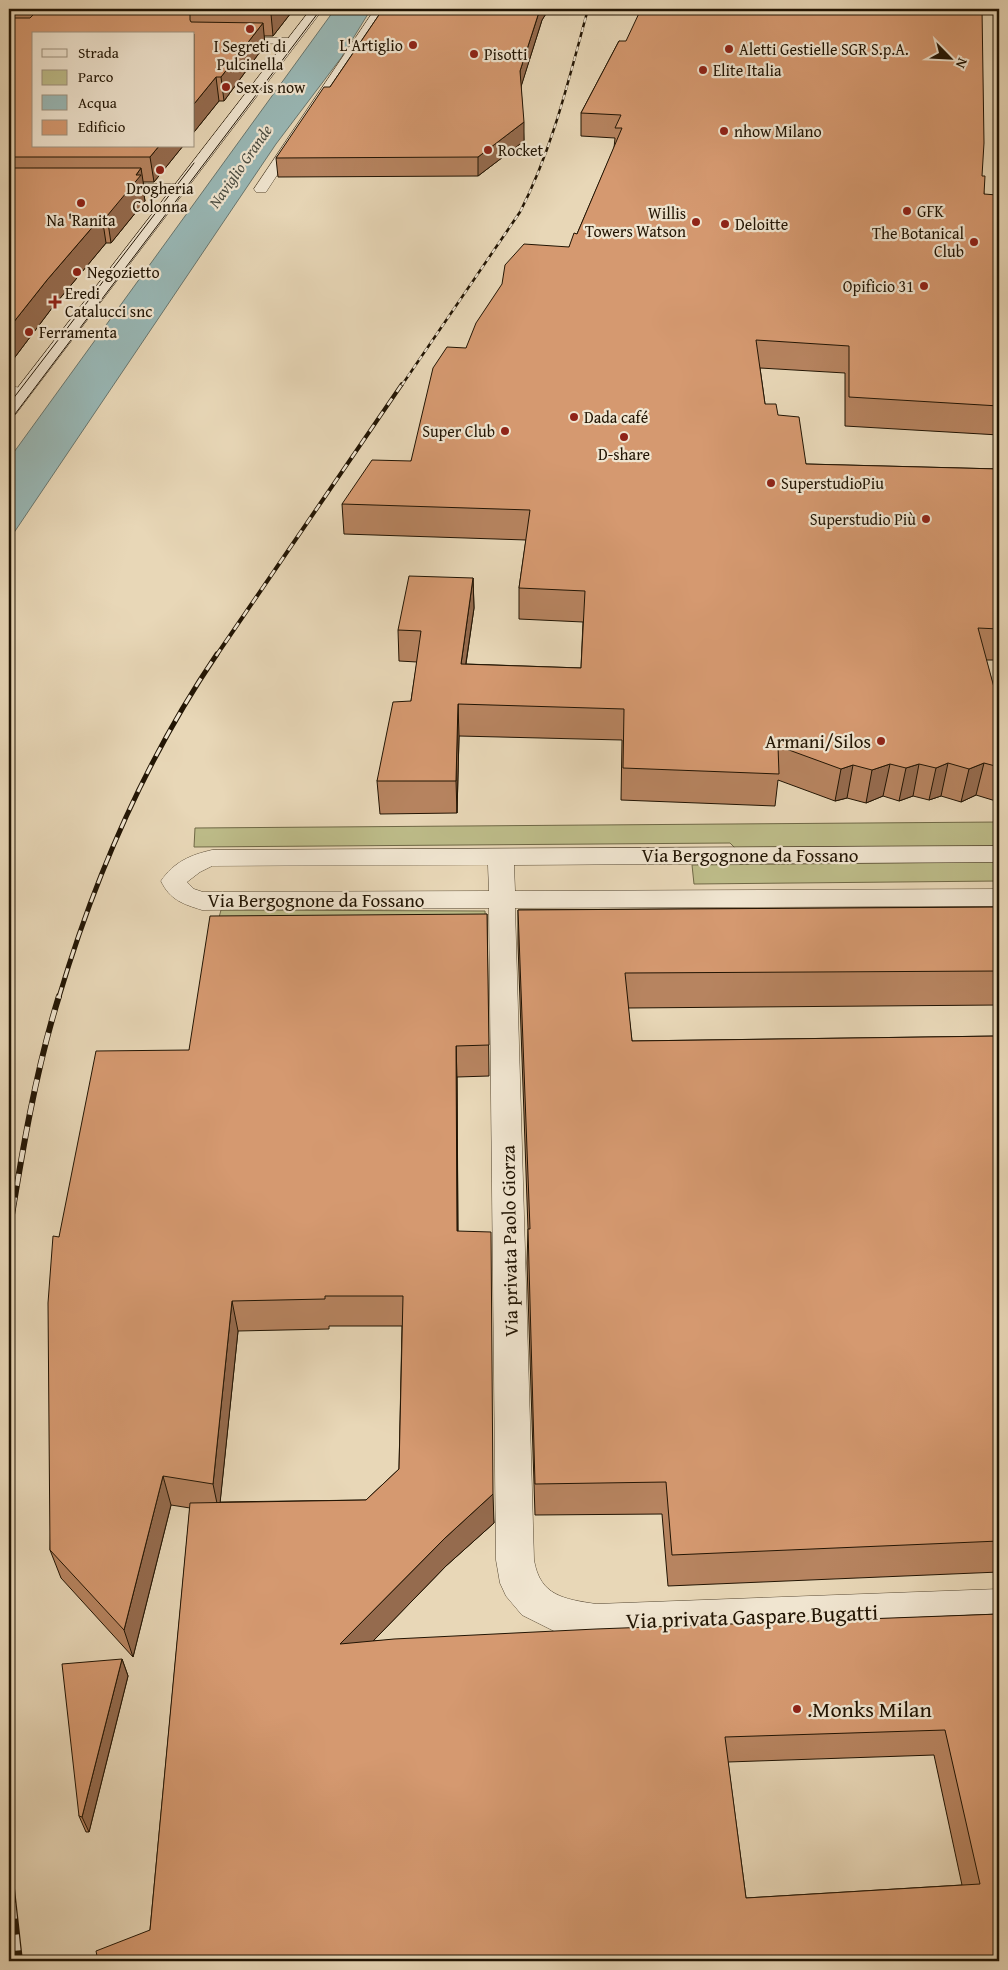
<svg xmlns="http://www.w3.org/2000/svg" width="1008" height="1970" viewBox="0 0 1008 1970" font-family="'Gentium Book Plus',serif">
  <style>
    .green { fill: #bdbc89; stroke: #6f6846 }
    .water { fill: #99b8b6; stroke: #69766e }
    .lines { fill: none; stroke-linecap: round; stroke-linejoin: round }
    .street-casing { stroke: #534530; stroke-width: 1 }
    .secondary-casing { stroke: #211403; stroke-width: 1 }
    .street { fill: #f0e5d0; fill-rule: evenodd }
    .secondary { fill: #f0e5d0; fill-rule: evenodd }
    .tram { stroke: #211403; stroke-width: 1 }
    .rail-far4-casing { stroke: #211403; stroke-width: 2.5 }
    .rail-far3-casing { stroke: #211403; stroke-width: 4 }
    .rail-far2-casing { stroke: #211403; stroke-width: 5 }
    .rail-far1-casing { stroke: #211403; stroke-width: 6 }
    .rail-casing { stroke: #211403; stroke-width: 8 }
    .rail-far4 { stroke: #f0e5d0; stroke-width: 2; stroke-dasharray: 5; stroke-linecap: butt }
    .rail-far3 { stroke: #f0e5d0; stroke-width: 2.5; stroke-dasharray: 8; stroke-linecap: butt }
    .rail-far2 { stroke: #f0e5d0; stroke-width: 3; stroke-dasharray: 10; stroke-linecap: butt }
    .rail-far1 { stroke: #f0e5d0; stroke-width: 4.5; stroke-dasharray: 12; stroke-linecap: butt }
    .rail { stroke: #f0e5d0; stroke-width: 5.5; stroke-dasharray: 16; stroke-linecap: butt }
    .wall { fill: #b78460; stroke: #211403; fill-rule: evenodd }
    .shaded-wall { fill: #956b4e; stroke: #211403 }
    .building { fill: #d59970; stroke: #211403; fill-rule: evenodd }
    .poi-dot { fill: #8f2418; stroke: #f0e5d0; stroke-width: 2 }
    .labels { text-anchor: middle; stroke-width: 4.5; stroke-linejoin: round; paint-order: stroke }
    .far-poi-label { font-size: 16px; fill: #211403; stroke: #f0e5d0; text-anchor: start }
    .far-water-label { font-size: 16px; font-style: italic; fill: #4b4d42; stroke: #f0e5d0 }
    .poi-label { font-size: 19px; fill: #211403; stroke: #f0e5d0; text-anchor: end }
    .street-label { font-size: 19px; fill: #211403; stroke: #f0e5d0 }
    .near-street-label { font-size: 22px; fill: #211403; stroke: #f0e5d0 }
    .near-poi-label { font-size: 22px; fill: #211403; stroke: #f0e5d0; text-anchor: start }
  </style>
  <rect width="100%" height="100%" fill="#e8d7b7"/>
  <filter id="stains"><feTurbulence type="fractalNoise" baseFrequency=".004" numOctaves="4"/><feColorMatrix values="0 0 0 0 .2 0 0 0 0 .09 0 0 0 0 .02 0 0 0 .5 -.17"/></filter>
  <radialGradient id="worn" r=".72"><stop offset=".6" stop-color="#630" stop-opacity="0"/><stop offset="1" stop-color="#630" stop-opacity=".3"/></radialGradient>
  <g class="green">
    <polygon points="999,822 999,848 737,850 730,843 194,847 195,828"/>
    <polygon points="999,862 999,881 694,884 692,865"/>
    <polygon points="221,910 485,911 486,931 215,932"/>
  </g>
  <polygon class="water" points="335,9 371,9 341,58 276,144 9,540 9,459"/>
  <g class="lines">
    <defs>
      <g id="street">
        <polygon points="375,9 386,9 266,192 256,192 254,189"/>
        <polygon points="194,36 292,38 298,41 292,44 194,42"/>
        <polygon points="105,184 179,184 184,185 186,188 184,191 179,192 100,191 98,188 100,185"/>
        <polygon points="9,386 28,389 31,393 28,397 22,398 9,396"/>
        <path d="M999,846V862L514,865L515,891L999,889V906L515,908L534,1560C540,1596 564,1599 596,1604L999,1589V1625L596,1640L562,1635L522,1615L506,1596L500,1583L496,1560L489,908L202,910C183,904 170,900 161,881C174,862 190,855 212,850ZM488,865L489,891L203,892L194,889L187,882L200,872L212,866Z"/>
      </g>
      <polygon id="secondary" points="311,9 323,9 15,415 9,416 9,399"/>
    </defs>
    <use href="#street" class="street-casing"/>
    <use href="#secondary" class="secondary-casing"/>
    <use href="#street" class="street"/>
    <use href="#secondary" class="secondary"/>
    <g class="tram">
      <polyline points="9,404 194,163"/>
      <polyline points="9,422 321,9"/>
    </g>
    <defs>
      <path id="rail-far4" d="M402,385L520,212C553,148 569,78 588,9"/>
      <polyline id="rail-far3" points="216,656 402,384"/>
      <path id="rail-far2" d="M59,997C95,876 146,759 217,654"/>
      <path id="rail-far1" d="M9,1233C22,1153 35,1073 59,996"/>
      <polyline id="rail" points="9,1871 19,1961"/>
    </defs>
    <use href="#rail-far4" class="rail-far4-casing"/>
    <use href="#rail-far3" class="rail-far3-casing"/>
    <use href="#rail-far2" class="rail-far2-casing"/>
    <use href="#rail-far1" class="rail-far1-casing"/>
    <use href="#rail" class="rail-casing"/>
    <use href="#rail-far4" class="rail-far4"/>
    <use href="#rail-far3" class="rail-far3"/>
    <use href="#rail-far2" class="rail-far2"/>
    <use href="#rail-far1" class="rail-far1"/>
    <use href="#rail" class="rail"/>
  </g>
  <g class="wall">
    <polygon points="9,9 294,9 273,36 264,36 265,45 224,101 219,101 154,182 143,182 145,194 144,195 145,201 111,243 106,243 52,308 9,365"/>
    <polygon points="383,9 549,9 542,20 521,86 524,141 478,176 278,177 276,158 330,87"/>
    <polygon points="619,41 982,176 984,194 999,231 999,435 845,426 845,373 760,368 765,404 778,415 806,464 999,469 999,660 986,660 999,706 999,802 976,795 961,802 941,796 929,800 913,796 899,801 883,796 866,803 847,798 835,801 778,780 775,806 621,800 622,740 459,736 457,813 380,814 377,781 411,701 417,662 399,661 398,630 473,578 474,608 466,664 581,668 583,622 519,619 519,588 526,540 344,534 342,504 411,461 466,348 569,247 577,234 614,148 615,138 581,136 581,113"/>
    <polygon points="999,907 999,1005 628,1008 632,1041 999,1036 999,1572 668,1586 662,1514 535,1515 527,1263 528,1229 518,944 518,910"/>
    <path d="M487,914L489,1076L457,1077L458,1231L494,1523L446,1566L373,1641L999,1614V1961L150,1930L190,1508L171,1505L133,1657L61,1578L50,1550L59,1237L189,1050ZM329,1326H402L399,1469L366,1500L220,1502L238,1331L329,1329ZM934,1755L962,1885L746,1898L728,1762Z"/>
    <polygon points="122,1659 128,1676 89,1832 86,1832 79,1816"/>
  </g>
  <g class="shaded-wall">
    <polygon points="275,9 294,9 273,36 271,14"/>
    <polygon points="540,9 549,9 542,20 520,90 520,71"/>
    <polygon points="263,23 265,45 224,101 221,77"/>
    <polygon points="216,77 219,101 194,132 194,104"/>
    <polygon points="524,122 524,141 478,176 478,157"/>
    <polygon points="159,146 183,146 154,182 150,157"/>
    <polygon points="141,168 145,194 144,195 145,201 111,243 107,216"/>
    <polygon points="102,216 106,243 52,308 9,365 9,328 47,280"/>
    <polygon points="473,578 474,608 461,696 461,664"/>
    <polygon points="458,704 459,736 457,813 456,781"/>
    <polygon points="948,763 941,796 929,800 936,768"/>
    <polygon points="984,763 976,795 961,802 969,769"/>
    <polygon points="890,764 883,796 866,803 872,770"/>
    <polygon points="919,764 913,796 899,801 906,768"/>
    <polygon points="853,765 847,798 835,801 841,769"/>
    <polygon points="456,1046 457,1077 458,1261 457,1231"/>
    <polygon points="232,1301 238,1331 219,1513 213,1484"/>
    <polygon points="163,1476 171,1505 133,1657 124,1630"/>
    <polygon points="493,1494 494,1523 446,1566 344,1671 340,1644 445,1538"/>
    <polygon points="122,1659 128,1676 89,1832 82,1817"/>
  </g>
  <g class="building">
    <polygon points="32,9 275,9 271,14 190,13 190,20 191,22 263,23 221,77 216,77 194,104 194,34 34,34 34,146 159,146 150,157 9,157 9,18 30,18 37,11"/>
    <polygon points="383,9 540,9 520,71 524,122 478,157 276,158 324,87 330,87"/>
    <polygon points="641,9 982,9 984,143 982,176 985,176 984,194 997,195 999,231 999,406 849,397 849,346 756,340 765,404 776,404 778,415 799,417 806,464 999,469 999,629 978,628 999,706 999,767 984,763 969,769 948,763 936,768 919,764 906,768 890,764 872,770 853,765 841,769 778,746 779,774 623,768 624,709 458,704 456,781 377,781 393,702 411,701 421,631 398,630 409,576 473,578 461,664 581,668 585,591 519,588 530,510 342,504 372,460 411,461 433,368 447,347 466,348 476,323 502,284 505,265 524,244 569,247 574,233 577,234 622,128 615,128 621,115 581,113 619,41 626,41"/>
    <polygon points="9,168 141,168 136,175 141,175 107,216 102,216 47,280 9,328"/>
    <polygon points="999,907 999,971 625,973 632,1041 999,1036 999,1541 672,1555 666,1482 535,1484 528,1229 530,1229 518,910"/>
    <path d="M487,914L489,1045L456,1046L457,1231L491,1232L493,1494L445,1538L340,1644L394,1639L596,1629L999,1614V1961H98L96,1951L150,1930L190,1503L366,1500L399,1469L403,1296H325V1299L232,1301L213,1484L163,1476L124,1630L50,1550L48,1303L53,1236L59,1237L96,1051L189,1050L210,916ZM945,1730L980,1884L746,1898L725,1737Z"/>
    <polygon points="122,1659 82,1817 79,1816 62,1664"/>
  </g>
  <g class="poi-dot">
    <circle cx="250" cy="29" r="5"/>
    <circle cx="413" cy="45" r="5"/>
    <circle cx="729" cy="49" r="5"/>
    <circle cx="474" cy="54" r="5"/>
    <circle cx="703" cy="70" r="5"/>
    <circle cx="226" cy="87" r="5"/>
    <circle cx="724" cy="131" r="5"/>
    <circle cx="488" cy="150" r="5"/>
    <circle cx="160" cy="170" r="5"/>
    <circle cx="81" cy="203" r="5"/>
    <circle cx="907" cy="211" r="5"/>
    <circle cx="696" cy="222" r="5"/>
    <circle cx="725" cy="224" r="5"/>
    <circle cx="974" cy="242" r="5"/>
    <circle cx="77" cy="272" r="5"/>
    <circle cx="924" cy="286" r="5"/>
    <path d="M52.5 294.5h5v5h5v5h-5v5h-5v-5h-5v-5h5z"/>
    <circle cx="29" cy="332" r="5"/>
    <circle cx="574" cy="417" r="5"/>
    <circle cx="505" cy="431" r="5"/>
    <circle cx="624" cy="437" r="5"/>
    <circle cx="771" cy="483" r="5"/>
    <circle cx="926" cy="519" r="5"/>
    <circle cx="881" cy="741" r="5"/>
    <circle cx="797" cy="1709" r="5"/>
  </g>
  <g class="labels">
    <g class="far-poi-label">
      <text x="403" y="51" text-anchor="end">L'Artiglio</text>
      <text x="250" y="52" text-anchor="middle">I Segreti di<tspan x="250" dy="18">Pulcinella</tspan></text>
      <text x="739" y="55">Aletti Gestielle SGR S.p.A.</text>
      <text x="484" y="60">Pisotti</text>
      <text x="713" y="76">Elite Italia</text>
      <text x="236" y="93">Sex is now</text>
      <text x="734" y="137">nhow Milano</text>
      <text x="498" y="156">Rocket</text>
      <text x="160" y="194" text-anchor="middle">Drogheria<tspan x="160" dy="18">Colonna</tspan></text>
      <text x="917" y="217">GFK</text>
      <text x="686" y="219" text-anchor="end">Willis<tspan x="686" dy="18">Towers Watson</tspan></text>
      <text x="81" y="226" text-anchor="middle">Na 'Ranita</text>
      <text x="735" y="230">Deloitte</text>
      <text x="964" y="239" text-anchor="end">The Botanical<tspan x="964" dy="18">Club</tspan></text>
      <text x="87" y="278">Negozietto</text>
      <text x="914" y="292" text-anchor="end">Opificio 31</text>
      <text x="65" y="299">Eredi<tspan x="65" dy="18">Catalucci snc</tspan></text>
      <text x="39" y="338">Ferramenta</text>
      <text x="584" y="423">Dada café</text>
      <text x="495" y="437" text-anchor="end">Super Club</text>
      <text x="624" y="460" text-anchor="middle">D-share</text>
      <text x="781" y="489">SuperstudioPiu</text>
      <text x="916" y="525" text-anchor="end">Superstudio Più</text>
    </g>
    <g class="far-water-label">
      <text transform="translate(240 166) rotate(-55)" y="6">Naviglio Grande</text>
    </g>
    <g class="poi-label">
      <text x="871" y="748">Armani/Silos</text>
    </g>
    <g class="street-label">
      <text x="750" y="862">Via Bergognone da Fossano</text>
      <text x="316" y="907">Via Bergognone da Fossano</text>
      <text transform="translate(509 1241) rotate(-91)" y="7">Via privata Paolo Giorza</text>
    </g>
    <g class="near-street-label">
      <text transform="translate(752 1616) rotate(-2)" y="8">Via privata Gaspare Bugatti</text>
    </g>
    <g class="near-poi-label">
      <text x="807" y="1717">.Monks Milan</text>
    </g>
  </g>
  <rect width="1008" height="1970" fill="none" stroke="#e8d7b7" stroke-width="30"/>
  <rect x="10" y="10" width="988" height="1950" fill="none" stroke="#211403" stroke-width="2.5"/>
  <rect x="15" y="15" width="978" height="1940" fill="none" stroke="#211403"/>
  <rect x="32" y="32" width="162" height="115" fill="#f0e5d0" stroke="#9d917e"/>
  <rect x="42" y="49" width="25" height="8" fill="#f0e5d0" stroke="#9d917e"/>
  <text x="78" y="58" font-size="15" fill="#211403">Strada</text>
  <rect x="42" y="70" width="25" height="15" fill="#bdbc89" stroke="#9d917e"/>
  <text x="78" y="82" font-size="15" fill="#211403">Parco</text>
  <rect x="42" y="95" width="25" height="15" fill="#99b8b6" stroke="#9d917e"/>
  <text x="78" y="108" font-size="15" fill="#211403">Acqua</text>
  <rect x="42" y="120" width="25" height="15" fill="#d59970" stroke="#9d917e"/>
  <text x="78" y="132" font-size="15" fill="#211403">Edificio</text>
  <g transform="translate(950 58) rotate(114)" stroke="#f0e5d0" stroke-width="4" paint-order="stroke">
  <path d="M0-4L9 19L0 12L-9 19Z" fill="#211403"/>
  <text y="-8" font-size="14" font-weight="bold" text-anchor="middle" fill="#211403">N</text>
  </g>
  <rect width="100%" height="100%" filter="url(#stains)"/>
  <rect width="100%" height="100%" fill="url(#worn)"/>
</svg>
